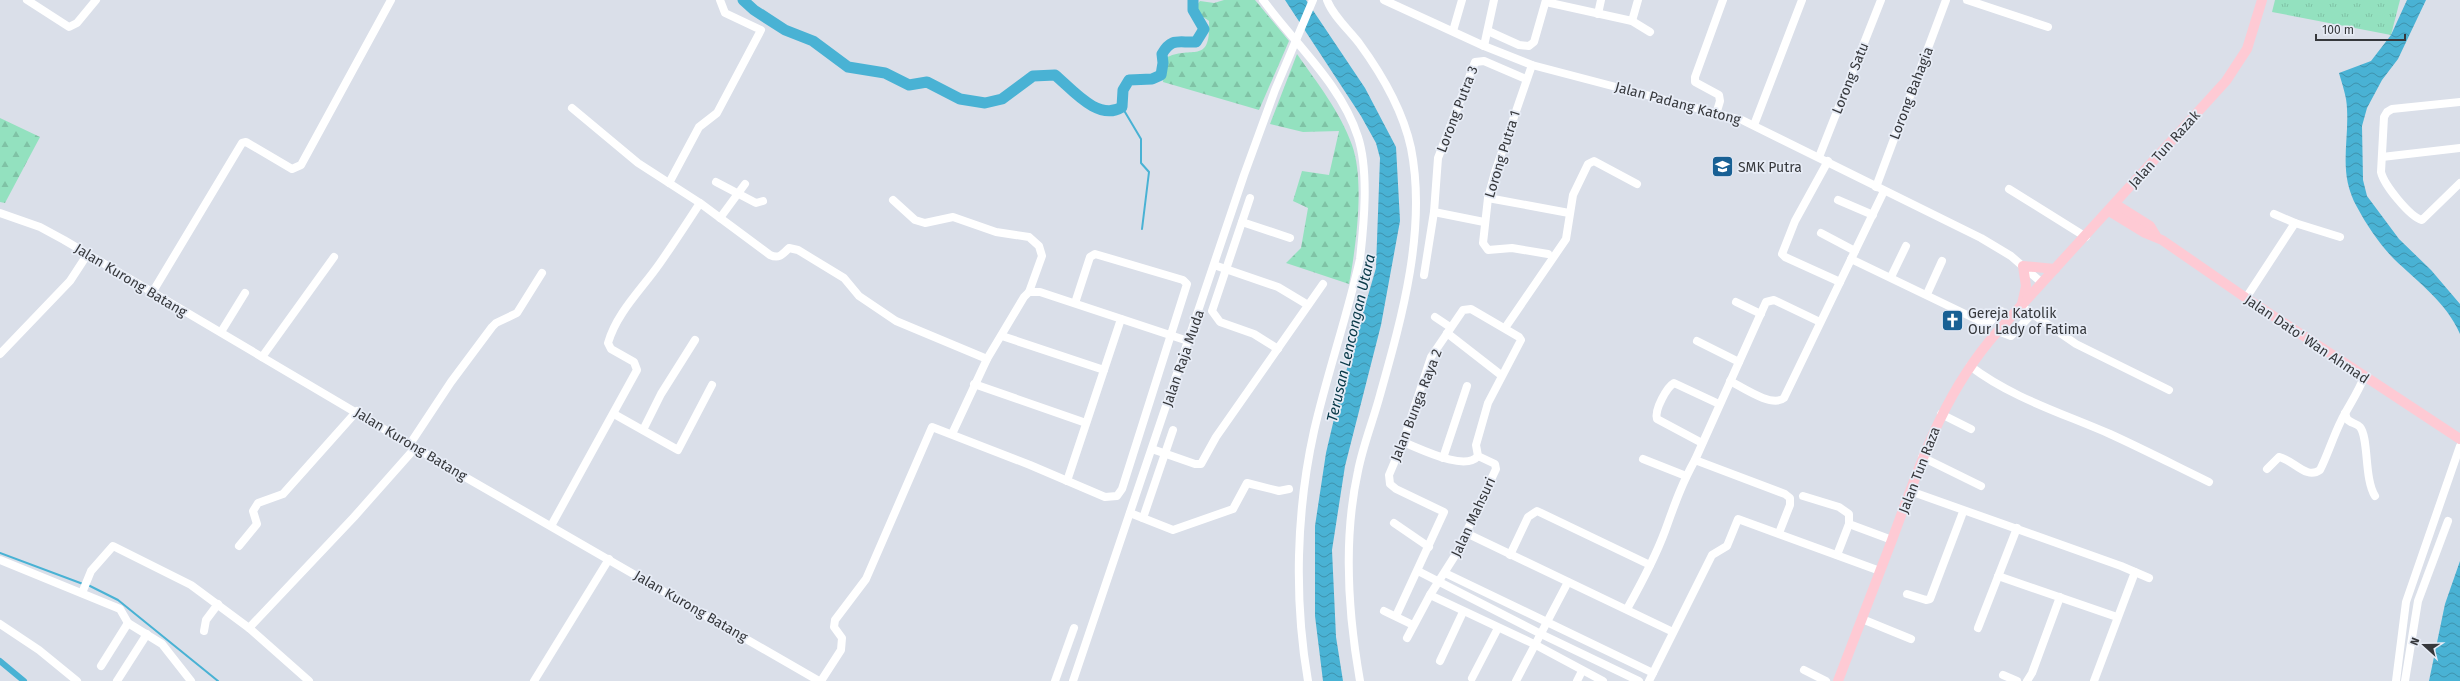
<svg xmlns="http://www.w3.org/2000/svg" width="2460" height="681" viewBox="0 0 2460 681" font-family="'Fira Sans',sans-serif">
  <style>
    .forest { fill: url(#forest-firs) }
    .park { fill: url(#park-tufts) }
    .water { fill: url(#water-waves) }
    .lines { fill: none; stroke-linecap: round; stroke-linejoin: round }
    .stream { stroke: #49b2d4; stroke-width: 2 }
    .canal { stroke: #49b2d4; stroke-width: 6 }
    .river { stroke: #49b2d4; stroke-width: 11 }
    .minor { stroke: #fff; stroke-width: 8 }
    .major { stroke: #fecad4; stroke-width: 10 }
    .labels { text-anchor: middle; stroke-width: 3.5; stroke-linejoin: round; paint-order: stroke }
    .street-label { font-size: 14px; fill: #36383c; stroke: #e7ecf6 }
    .poi-label { font-size: 14px; fill: #36383c; stroke: #e7ecf6; text-anchor: start }
    .water-label { font-size: 15px; font-style: italic; fill: #083847; stroke: #e7ecf6 }
  </style>
  <defs>
    <pattern id="forest-firs" width="22" height="20" patternUnits="userSpaceOnUse"><rect width="22" height="20" fill="#93e1bf"/><path d="M5 1l3.5 6h-7zM16 11l3.5 6h-7z" fill="#7fc2a5"/></pattern>
    <pattern id="park-tufts" width="24" height="20" patternUnits="userSpaceOnUse"><rect width="24" height="20" fill="#93e1bf"/><path d="M3 7l-1-3M5 7V3M7 7l1-3M15 17l-1-3M17 17v-4M19 17l1-3" fill="none" stroke="#7fc2a5"/></pattern>
    <pattern id="water-waves" width="16" height="10" patternUnits="userSpaceOnUse"><rect width="16" height="10" fill="#49b2d4"/><path d="M0 5q4-4 8 0t8 0" fill="none" stroke="#3e92ad"/></pattern>
  </defs>
  <rect width="100%" height="100%" fill="#dadfe9"/>
  <g class="forest">
    <path d="M1224,0H1255L1289,41L1259,110L1163,82L1166,58C1190,44 1211,67 1209,21L1193,10L1200,1L1214,3Z"/>
    <path d="M1297,54C1317,83 1340,111 1352,145C1365,181 1356,247 1349,284L1286,263L1301,248L1308,208L1293,201L1302,171L1329,175L1339,131L1303,132L1270,124Z"/>
    <polygon points="0,118 40,137 5,203 0,202"/>
  </g>
  <polygon class="park" points="2275,0 2400,0 2391,35 2272,12"/>
  <g class="water">
    <polygon points="1285,0 1306,0 1365,88 1396,147 1400,221 1381,325 1345,466 1332,550 1336,637 1343,681 1323,681 1315,616 1315,526 1326,453 1341,389 1376,268 1380,158 1376,143 1361,116"/>
    <path d="M2407,0H2426L2398,59L2382,80L2367,108L2362,126L2363,180L2367,196L2399,239L2431,270L2460,304V334C2447,303 2417,281 2394,259C2380,245 2366,224 2357,207C2338,173 2349,144 2347,109C2347,97 2342,84 2339,73L2371,61L2391,35Z"/>
    <polygon points="2460,561 2460,681 2429,681 2445,604"/>
  </g>
  <g class="lines">
    <g class="stream">
      <polyline points="1122,107 1141,139 1141,163 1149,172 1142,229"/>
      <polyline points="0,553 83,584"/>
      <polyline points="88,585 118,600 218,681"/>
    </g>
    <polyline class="canal" points="0,661 24,681"/>
    <path class="river" d="M743,0L754,10L785,30L813,41L848,67L885,73L909,85L927,82L960,99L985,103L1002,99L1033,76L1055,75C1072,89 1098,122 1122,107L1123,90L1129,80L1152,79L1161,75L1163,63L1162,54C1172,37 1179,43 1196,42L1204,29L1193,10V0"/>
    <g class="minor">
      <polyline points="27,0 69,27 77,23 96,0"/>
      <path d="M1263,0C1295,44 1341,84 1358,137C1369,171 1364,224 1360,259C1347,317 1327,374 1314,431C1296,512 1294,600 1308,681"/>
      <path d="M1327,0C1333,16 1349,30 1359,43C1381,73 1403,111 1411,148C1427,229 1402,317 1380,395C1373,421 1363,445 1358,471C1343,539 1348,613 1360,681"/>
      <polyline points="1384,0 1484,46 1532,65 1742,120 1981,238 2011,256 2042,283"/>
      <polyline points="1967,0 2048,27"/>
      <polyline points="1546,2 1632,21 1650,32"/>
      <polyline points="1598,14 1601,0"/>
      <polyline points="1632,21 1638,0"/>
      <polyline points="1453,31 1462,0"/>
      <polyline points="1488,31 1519,45 1529,46 1534,42 1546,0"/>
      <polyline points="1484,46 1494,0"/>
      <polyline points="1532,65 1495,172 1488,198 1483,243 1488,250 1512,248 1548,254"/>
      <path d="M2460,102L2392,109L2387,112L2384,117L2381,172C2384,185 2410,217 2422,220L2460,183"/>
      <path d="M572,108L638,163L700,203L770,255C779,259 782,255 789,248L798,250L844,278L859,296L896,321L987,359"/>
      <polyline points="1717,111 1720,101 1719,95 1695,82 1695,77 1723,0"/>
      <polyline points="1754,125 1802,0"/>
      <polyline points="1819,157 1881,0"/>
      <polyline points="2382,157 2460,148"/>
      <polyline points="1828,161 1795,221 1782,254 1785,257 1840,282"/>
      <polyline points="716,182 756,203 763,201"/>
      <polyline points="669,183 699,127 717,113 761,30 725,13 720,0"/>
      <polyline points="1876,187 1946,0"/>
      <polyline points="2009,189 2086,237"/>
      <polyline points="1250,198 1212,311 1220,322 1254,334 1278,349"/>
      <polyline points="1488,198 1569,213"/>
      <polyline points="893,200 915,220 925,223 953,217 996,232 1029,237 1039,246 1042,256 1029,292"/>
      <polyline points="1838,200 1873,215"/>
      <polyline points="0,213 40,227 64,240 465,477 819,681"/>
      <polyline points="2274,214 2295,223"/>
      <polyline points="720,218 745,184"/>
      <polyline points="1242,222 1290,238"/>
      <polyline points="1484,222 1434,212 1438,158 1475,62 1484,61 1526,79"/>
      <polyline points="1821,233 1855,251"/>
      <polyline points="1851,259 1984,323 1990,322 2001,311 2011,317"/>
      <polyline points="1214,265 1278,287 1308,305"/>
      <polyline points="1424,275 1434,212"/>
      <polyline points="1891,277 1906,246"/>
      <polyline points="152,293 242,143 246,142 292,169 301,165 391,0"/>
      <polyline points="1927,294 1942,261"/>
      <polyline points="2246,298 2295,223 2340,237"/>
      <polyline points="1736,302 1761,314"/>
      <polyline points="2021,306 2076,344 2169,390"/>
      <polyline points="1435,317 1450,327"/>
      <polyline points="1505,328 1566,239 1573,195 1588,164 1594,161 1637,184"/>
      <polyline points="1998,331 2011,336 2031,315"/>
      <polyline points="221,332 245,293"/>
      <polyline points="1447,333 1501,375"/>
      <polyline points="1002,336 1104,370"/>
      <polyline points="1697,341 1739,362"/>
      <polyline points="0,354 70,281 87,255"/>
      <polyline points="262,357 334,257"/>
      <path d="M1970,366C2012,398 2062,413 2110,434C2143,449 2176,466 2209,482"/>
      <path d="M1730,381C1742,387 1772,408 1784,398L1884,191"/>
      <polyline points="974,384 1086,423"/>
      <path d="M2345,413L2347,419C2350,423 2356,423 2360,427C2369,438 2364,479 2375,496"/>
      <polyline points="614,414 678,450 712,385"/>
      <polyline points="1941,414 1971,429"/>
      <polyline points="643,430 661,394 695,340"/>
      <polyline points="952,434 987,359 1024,297 1029,292 1040,292 1188,341"/>
      <path d="M1403,442C1419,448 1465,472 1478,456"/>
      <path d="M1702,443L1657,419C1654,410 1667,387 1674,383L1719,404"/>
      <polyline points="410,444 451,382 492,327 496,323 517,313 542,273"/>
      <polyline points="1152,449 1195,464 1201,464 1216,437 1323,284"/>
      <polyline points="1922,457 1981,486"/>
      <polyline points="1443,458 1467,386"/>
      <polyline points="1643,459 1686,476"/>
      <polyline points="1695,460 1785,494 1790,498 1790,505 1779,533"/>
      <path d="M2267,469L2279,457C2294,460 2306,480 2320,470C2328,454 2333,437 2341,421C2349,405 2358,393 2364,377"/>
      <polyline points="1067,481 1121,319"/>
      <polyline points="1910,491 2121,566 2149,578"/>
      <polyline points="1803,496 1839,507 1849,514 1849,524 1837,555"/>
      <polyline points="1130,513 1173,530 1233,509 1247,483 1279,491 1289,489"/>
      <polyline points="1143,518 1173,430"/>
      <polyline points="1394,523 1429,547"/>
      <polyline points="1849,524 1892,540"/>
      <path d="M551,526L637,370L634,362L611,349L608,343C617,312 642,289 660,263C674,243 687,223 700,203"/>
      <polyline points="1466,533 1673,632"/>
      <polyline points="239,546 257,524 253,511 258,503 283,494 357,411"/>
      <polyline points="1510,555 1528,517 1537,511 1650,565"/>
      <polyline points="0,560 120,609 128,623 162,644 191,681"/>
      <polyline points="1418,571 1541,634 1639,681"/>
      <polyline points="1445,573 1653,673"/>
      <polyline points="1998,576 2117,617"/>
      <polyline points="82,593 91,571 113,546 191,585 249,628 309,681"/>
      <polyline points="1907,594 1926,600 1930,599 1963,512"/>
      <polyline points="1430,595 1534,644 1603,681"/>
      <path d="M1627,609C1641,584 1655,558 1665,531C1674,506 1682,483 1695,460L1766,302L1774,300L1820,322"/>
      <polyline points="1384,611 1413,625"/>
      <polyline points="1396,616 1444,512 1396,489 1390,484 1389,475 1403,442 1431,357 1463,310 1471,309 1519,337 1521,340 1488,403 1476,445 1478,456 1495,464 1496,469 1456,554 1430,595 1407,638"/>
      <polyline points="1862,619 1911,639"/>
      <polyline points="0,624 39,650 77,681"/>
      <polyline points="249,628 354,517 416,447"/>
      <polyline points="1978,628 2017,528"/>
      <polyline points="204,631 206,620 218,604"/>
      <polyline points="1440,661 1463,612"/>
      <polyline points="101,666 128,623"/>
      <polyline points="1804,670 1826,681"/>
      <polyline points="2003,675 2017,681"/>
      <polyline points="1472,678 1498,628"/>
      <polyline points="117,681 147,634"/>
      <polyline points="534,681 609,559"/>
      <polyline points="821,681 841,650 842,638 834,627 835,620 866,579 932,427 1030,465 1105,497 1117,496 1122,489 1187,284 1183,280 1095,254 1090,257 1075,303"/>
      <polyline points="1055,681 1074,628"/>
      <polyline points="1073,681 1244,175 1275,90 1313,0"/>
      <polyline points="1516,681 1568,582"/>
      <polyline points="1577,681 1582,671"/>
      <polyline points="1649,681 1712,555 1727,546 1738,519 1880,571"/>
      <polyline points="2027,681 2032,673 2060,597"/>
      <polyline points="2094,681 2135,572"/>
      <polyline points="2396,681 2406,602 2460,446"/>
      <polyline points="2405,681 2418,601 2448,521"/>
    </g>
    <g class="major">
      <polyline points="2115,204 2150,226 2156,236"/>
      <polyline points="2109,211 2145,233 2162,240 2246,298 2460,439"/>
      <polyline points="2022,304 2026,286 2023,266 2055,269"/>
      <path d="M1838,681C1856,634 1874,587 1892,540C1920,464 1943,393 1998,331L2226,81L2247,49L2262,0"/>
    </g>
  </g>
  <defs>
    <symbol id="school-square" viewBox="-11 -11 22 22"><rect x="-9" y="-9" width="18" height="18" rx="4" fill="#186094" stroke="#e7ecf6"/><path d="M0-5L7-2L0 1L-7-2ZM-4 1L0 2.5L4 1V4Q0 6-4 4Z" fill="#fff"/></symbol>
    <symbol id="church-square" viewBox="-11 -11 22 22"><rect x="-9" y="-9" width="18" height="18" rx="4" fill="#186094" stroke="#e7ecf6"/><path d="M-1.2-6h2.4v3.5h3.3v2.4h-3.3V6h-2.4V-.1h-3.3v-2.4h3.3Z" fill="#fff"/></symbol>
  </defs>
  <g fill-rule="evenodd">
    <use href="#school-square" x="1710" y="154" width="25" height="25"/>
    <use href="#church-square" x="1940" y="308" width="25" height="25"/>
  </g>
  <g class="labels">
    <g class="street-label">
      <text transform="translate(1850 78) rotate(-68)" y="5">Lorong Satu</text>
      <text transform="translate(1911 93) rotate(-69)" y="5">Lorong Bahagia</text>
      <text transform="translate(1678 103) rotate(15)" y="5">Jalan Padang Katong</text>
      <text transform="translate(1457 109) rotate(-69)" y="5">Lorong Putra 3</text>
      <text transform="translate(2164 149) rotate(-48)" y="5">Jalan Tun Razak</text>
      <text transform="translate(1502 154) rotate(-73)" y="5">Lorong Putra 1</text>
      <text transform="translate(131 280) rotate(31)" y="5">Jalan Kurong Batang</text>
      <text transform="translate(2307 339) rotate(34)" y="5">Jalan Dato' Wan Ahmad</text>
      <text transform="translate(1183 358) rotate(-71)" y="5">Jalan Raja Muda</text>
      <text transform="translate(1416 405) rotate(-69)" y="5">Jalan Bunga Raya 2</text>
      <text transform="translate(411 444) rotate(31)" y="5">Jalan Kurong Batang</text>
      <text transform="translate(1919 470) rotate(-69)" y="5">Jalan Tun Raza</text>
      <text transform="translate(1473 517) rotate(-65)" y="5">Jalan Mahsuri</text>
      <text transform="translate(691 606) rotate(30)" y="5">Jalan Kurong Batang</text>
    </g>
    <g class="poi-label">
      <text x="1738" y="172">SMK Putra</text>
      <text x="1968" y="318">Gereja Katolik<tspan x="1968" dy="16">Our Lady of Fatima</tspan></text>
    </g>
    <g class="water-label">
      <text transform="translate(1351 338) rotate(-77)" y="5">Terusan Lencongan Utara</text>
    </g>
  </g>
  <g transform="translate(2424 645) rotate(291)" stroke="#e7ecf6" stroke-width="3" paint-order="stroke">
  <path d="M0-3L7 15L0 10L-7 15Z" fill="#36383c"/>
  <text y="-6" font-size="11" font-weight="bold" text-anchor="middle" fill="#36383c">N</text>
  </g>
  <path d="M2316 34v6h89v-6" fill="none" stroke="#36383c" stroke-width="2"/>
  <text x="2322" y="34" font-size="12" fill="#36383c" stroke="#e7ecf6" stroke-width="3" paint-order="stroke">100 m</text>
</svg>
